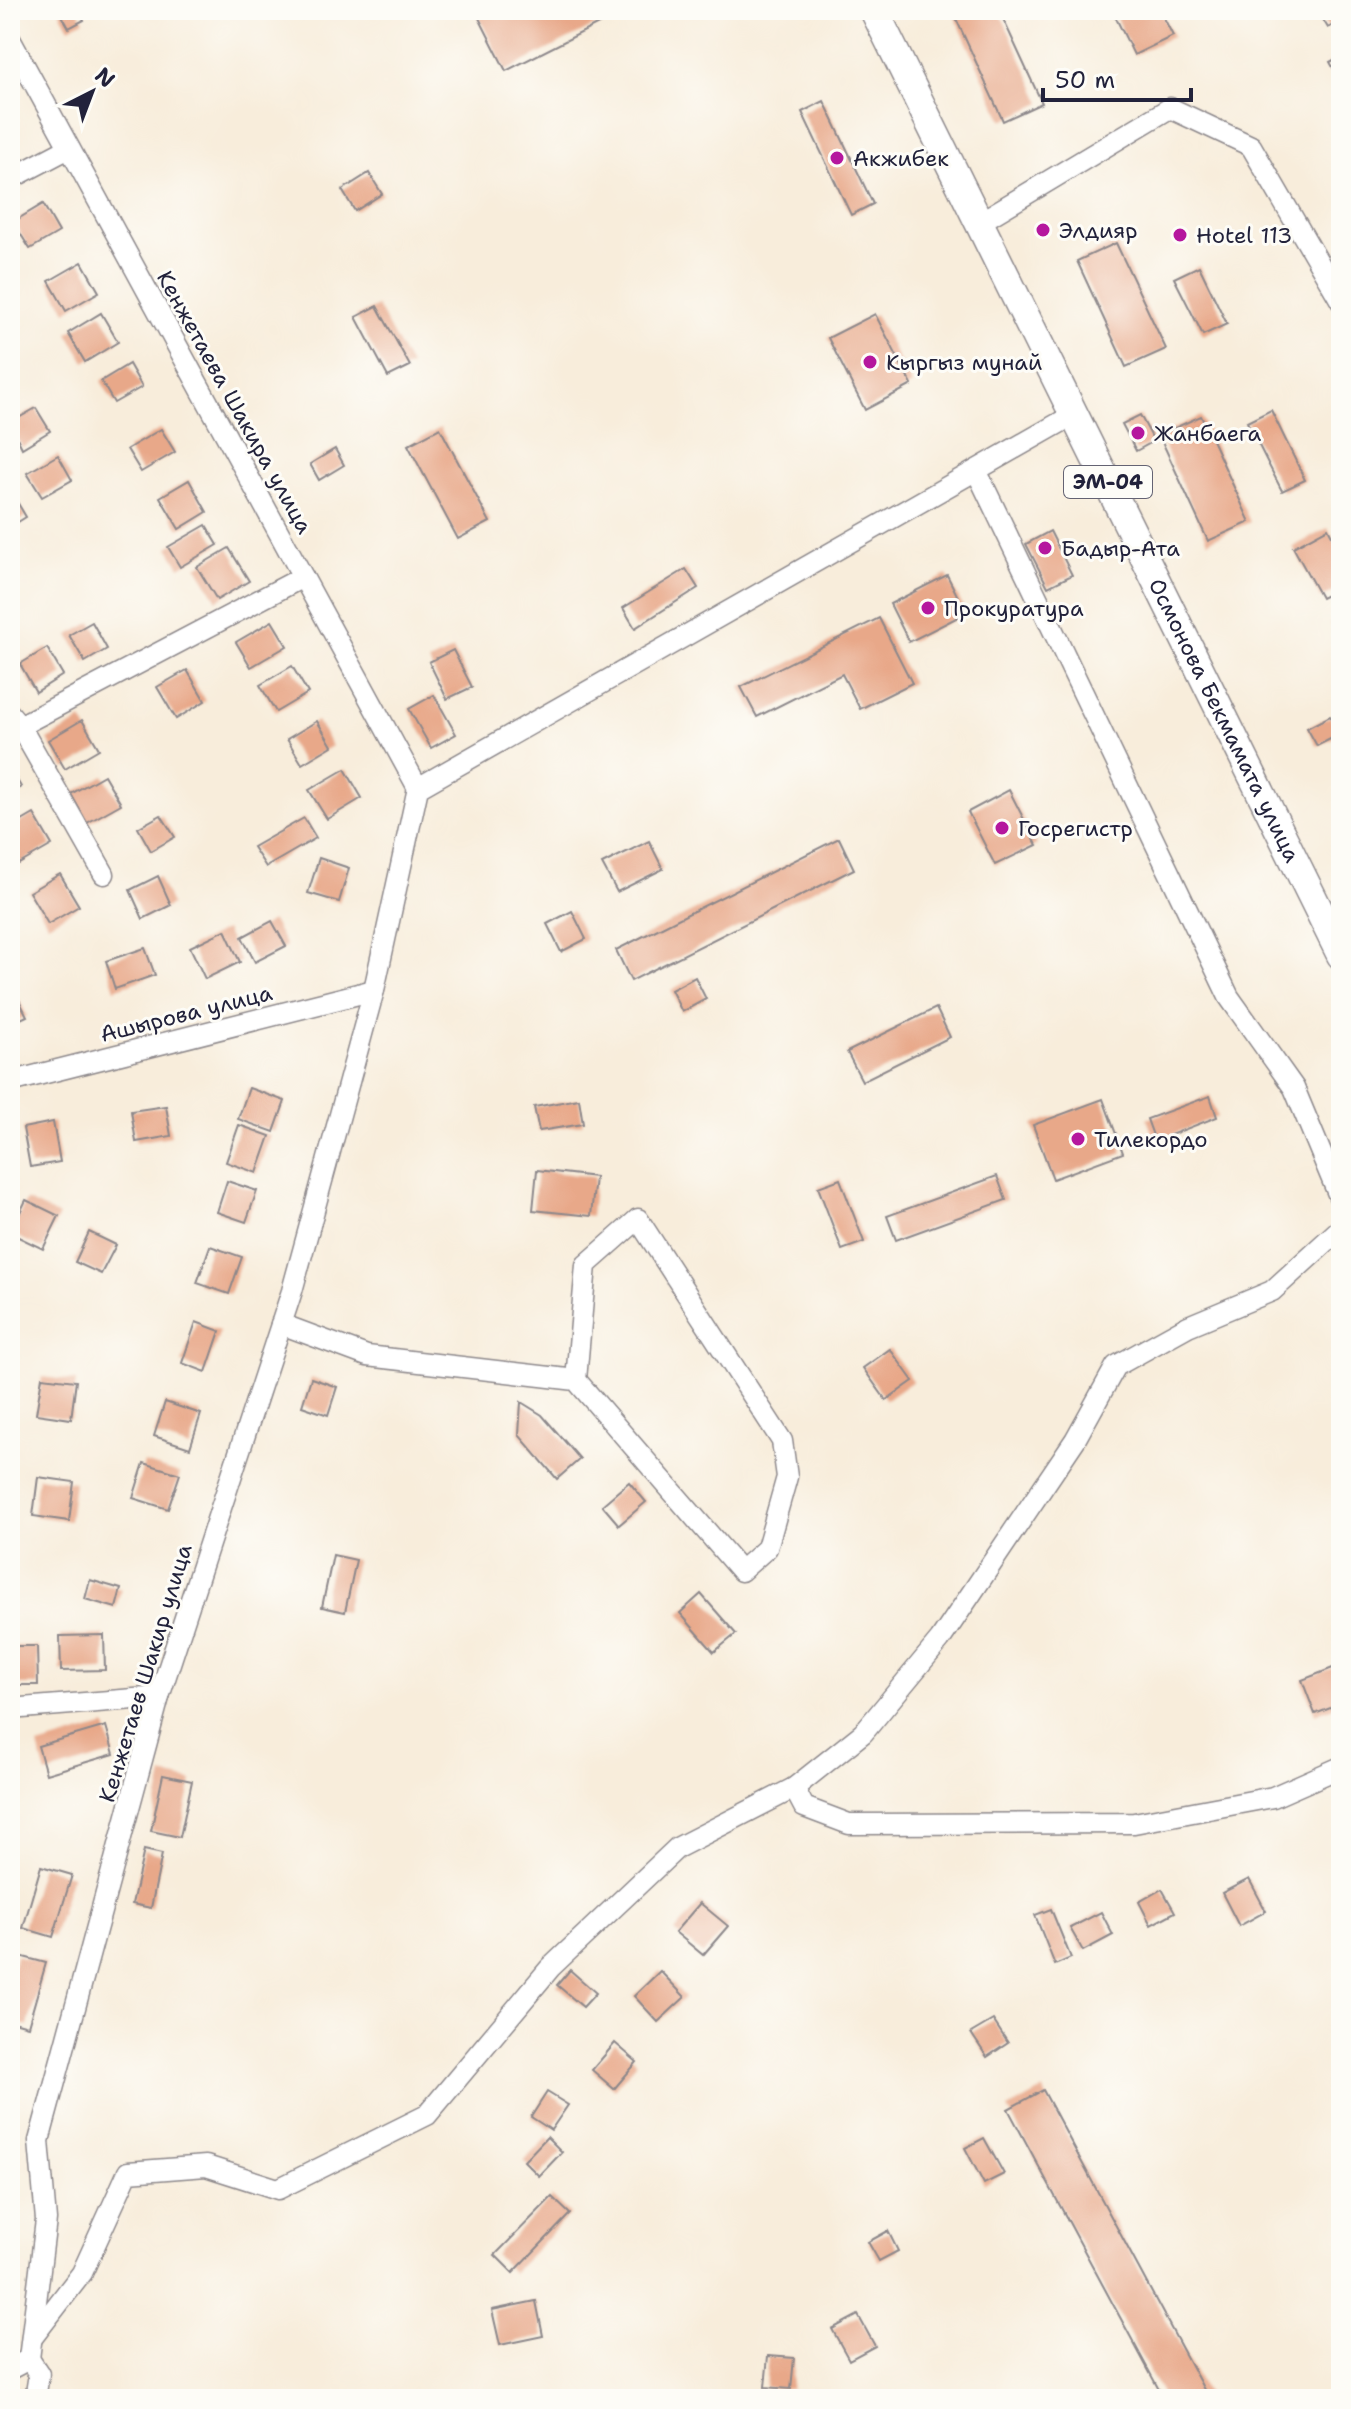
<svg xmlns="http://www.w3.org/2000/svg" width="1351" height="2409" viewBox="0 0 1351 2409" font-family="'Shantell Sans',sans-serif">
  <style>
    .building { fill: #e8a889 }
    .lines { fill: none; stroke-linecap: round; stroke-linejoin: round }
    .minor-casing { stroke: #8d888b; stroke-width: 23 }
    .highway-casing { stroke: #8d888b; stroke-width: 31 }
    .minor { stroke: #fff; stroke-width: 20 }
    .highway { stroke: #fff; stroke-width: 28 }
    .poi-dot { fill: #b5179e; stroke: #fdfcf7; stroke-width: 3 }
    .labels { text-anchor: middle; stroke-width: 6; stroke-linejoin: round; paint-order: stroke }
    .shield { fill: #fdfcf7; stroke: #646373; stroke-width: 2 }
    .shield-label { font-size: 20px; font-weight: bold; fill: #22223b }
    .poi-label { font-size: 22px; fill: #22223b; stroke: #fdfcf7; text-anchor: start }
    .street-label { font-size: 22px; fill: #22223b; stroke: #fdfcf7 }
  </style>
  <rect width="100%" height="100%" fill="#fdfcf7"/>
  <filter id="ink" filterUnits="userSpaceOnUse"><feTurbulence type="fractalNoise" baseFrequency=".0125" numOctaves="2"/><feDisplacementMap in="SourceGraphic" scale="16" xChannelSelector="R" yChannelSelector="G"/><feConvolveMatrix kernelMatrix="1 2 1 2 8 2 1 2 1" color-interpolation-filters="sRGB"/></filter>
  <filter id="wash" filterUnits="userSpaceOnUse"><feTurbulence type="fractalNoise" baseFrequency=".006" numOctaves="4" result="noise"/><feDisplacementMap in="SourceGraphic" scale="32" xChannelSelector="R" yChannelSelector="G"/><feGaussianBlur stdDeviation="1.8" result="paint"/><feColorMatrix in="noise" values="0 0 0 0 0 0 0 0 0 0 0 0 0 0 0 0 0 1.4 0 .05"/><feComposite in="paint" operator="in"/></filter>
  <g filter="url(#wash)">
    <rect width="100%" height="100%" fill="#f8eddb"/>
    <g id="blocks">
      <g class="building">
        <polygon points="59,10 78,10 84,20 69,28"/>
        <polygon points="475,10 626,10 506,71"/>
        <polygon points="956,10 999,10 1042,103 1003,121 953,12"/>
        <polygon points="1112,10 1160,10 1173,36 1134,55"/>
        <polygon points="1324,10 1341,10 1341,21 1328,28 1319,13"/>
        <polygon points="1341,56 1341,82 1330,62"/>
        <polygon points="824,101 873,204 851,215 802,112"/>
        <polygon points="369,173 382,194 355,211 342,190"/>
        <polygon points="43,204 59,232 30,249 13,222"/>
        <polygon points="1116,243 1166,349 1126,367 1077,261"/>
        <polygon points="82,262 99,292 66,311 49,281"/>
        <polygon points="1199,266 1227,324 1203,335 1174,278"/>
        <polygon points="377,306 410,366 388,377 356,317"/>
        <polygon points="101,313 118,342 85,362 68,333"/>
        <polygon points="875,314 912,385 865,410 828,338"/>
        <polygon points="129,364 142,387 114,403 101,381"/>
        <polygon points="36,408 50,431 22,448 10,423"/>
        <polygon points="1271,410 1305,480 1282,491 1247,422"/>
        <polygon points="1140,415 1154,441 1136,451 1122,424"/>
        <polygon points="1201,416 1250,522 1208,541 1159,435"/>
        <polygon points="440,428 490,522 458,539 408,445"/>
        <polygon points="161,429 175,452 141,472 127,449"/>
        <polygon points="335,449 344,465 319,480 310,464"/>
        <polygon points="58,455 72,480 42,497 27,473"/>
        <polygon points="189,480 207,512 179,529 160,497"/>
        <polygon points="10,490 26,517 10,527"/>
        <polygon points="206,525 218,545 180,567 168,547"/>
        <polygon points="1328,528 1341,553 1341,588 1321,598 1293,547"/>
        <polygon points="1050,531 1072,575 1048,587 1026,544"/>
        <polygon points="229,548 249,581 217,600 197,567"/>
        <polygon points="686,569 698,588 635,628 623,608"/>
        <polygon points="947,575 966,613 909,642 890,604"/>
        <polygon points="879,618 912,683 860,709 842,674 757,717 741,687"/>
        <polygon points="1341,618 1341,643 1330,624"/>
        <polygon points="272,621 287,646 251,667 236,642"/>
        <polygon points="92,622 107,649 85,662 69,635"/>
        <polygon points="47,648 63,675 36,692 20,664"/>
        <polygon points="453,650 472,687 447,699 429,662"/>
        <polygon points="292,666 308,693 276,712 260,685"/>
        <polygon points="187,670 205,701 176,719 157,687"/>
        <polygon points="434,695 456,734 431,748 409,709"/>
        <polygon points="1330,716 1340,734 1317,746 1307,728"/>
        <polygon points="82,720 99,749 65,769 48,740"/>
        <polygon points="317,721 332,746 302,764 287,739"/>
        <polygon points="10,768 21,787 10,794"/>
        <polygon points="345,769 362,798 327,819 309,790"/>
        <polygon points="104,775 121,804 87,823 71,794"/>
        <polygon points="1009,790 1037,845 995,865 968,812"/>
        <polygon points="34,814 52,845 19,864 10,849 10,828"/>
        <polygon points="161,815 175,837 151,851 138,828"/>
        <polygon points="304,818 316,838 266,867 253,847"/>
        <polygon points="839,838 854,869 631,981 616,950"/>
        <polygon points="649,841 663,869 617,892 602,864"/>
        <polygon points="319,858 349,868 339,902 308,893"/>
        <polygon points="60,874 79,906 48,924 29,892"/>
        <polygon points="158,876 171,905 143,919 130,890"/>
        <polygon points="572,911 586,939 561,952 547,924"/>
        <polygon points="272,921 286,946 255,962 242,937"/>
        <polygon points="225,930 240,962 205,979 190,947"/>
        <polygon points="145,948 155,975 115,989 106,961"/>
        <polygon points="695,977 706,999 682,1012 671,990"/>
        <polygon points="14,990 27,1016 10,1024 10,992"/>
        <polygon points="936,1008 950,1037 862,1081 847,1052"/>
        <polygon points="249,1088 285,1101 274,1132 238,1119"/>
        <polygon points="1210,1096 1217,1117 1155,1141 1147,1119"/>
        <polygon points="579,1099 583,1124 539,1131 534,1107"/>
        <polygon points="1103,1099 1123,1153 1053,1179 1033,1125"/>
        <polygon points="166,1106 171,1136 136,1142 131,1111"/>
        <polygon points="53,1122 60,1162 30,1167 23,1128"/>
        <polygon points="239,1125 270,1136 257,1173 226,1162"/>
        <polygon points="537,1170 595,1177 591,1216 533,1210"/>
        <polygon points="997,1176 1006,1200 896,1240 887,1216"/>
        <polygon points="840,1179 864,1242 842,1250 818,1187"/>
        <polygon points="227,1181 257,1191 246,1222 217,1212"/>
        <polygon points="26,1200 59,1216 43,1249 10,1233"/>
        <polygon points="89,1232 116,1245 101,1274 75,1262"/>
        <polygon points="210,1246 242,1257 229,1294 197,1283"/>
        <polygon points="196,1322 220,1331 206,1372 182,1363"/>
        <polygon points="890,1349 913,1381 886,1400 863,1368"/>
        <polygon points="42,1377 76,1381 71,1419 36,1414"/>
        <polygon points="311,1378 337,1387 328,1415 302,1406"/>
        <polygon points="165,1402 201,1414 190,1448 154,1436"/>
        <polygon points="521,1402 542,1415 580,1459 557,1479 519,1435"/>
        <polygon points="144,1463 180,1474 168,1509 133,1498"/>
        <polygon points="38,1477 74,1482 69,1521 33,1516"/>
        <polygon points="629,1482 646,1502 619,1525 602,1505"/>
        <polygon points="333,1555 356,1560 345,1612 322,1607"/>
        <polygon points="90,1580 121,1589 116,1608 85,1599"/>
        <polygon points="701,1594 736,1634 714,1652 680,1613"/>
        <polygon points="104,1635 105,1670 61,1671 60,1636"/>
        <polygon points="10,1646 37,1646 38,1685 10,1685"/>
        <polygon points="1338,1666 1341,1704 1315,1714 1302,1680"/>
        <polygon points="106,1726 114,1754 46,1774 38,1746"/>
        <polygon points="163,1775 192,1781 180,1837 151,1831"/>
        <polygon points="144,1850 162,1854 151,1908 132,1904"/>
        <polygon points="41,1866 72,1875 53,1937 23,1928"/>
        <polygon points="1249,1879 1266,1911 1239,1926 1222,1893"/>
        <polygon points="1162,1889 1175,1912 1151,1925 1139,1902"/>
        <polygon points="700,1903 728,1926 703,1955 675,1932"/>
        <polygon points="1051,1909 1071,1958 1055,1965 1035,1915"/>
        <polygon points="1101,1912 1113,1935 1083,1951 1070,1928"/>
        <polygon points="16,1955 46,1963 28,2026 10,2021 10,1976"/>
        <polygon points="570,1970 596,1993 583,2007 557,1985"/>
        <polygon points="660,1971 685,1997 658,2022 634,1996"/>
        <polygon points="993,2020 1008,2043 987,2057 971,2033"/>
        <polygon points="615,2043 637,2062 614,2089 592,2070"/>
        <polygon points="1043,2090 1209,2399 1164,2399 1008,2109"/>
        <polygon points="547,2092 568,2105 551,2130 531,2117"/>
        <polygon points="547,2137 562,2152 539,2176 524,2161"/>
        <polygon points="984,2138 1004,2174 984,2184 965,2148"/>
        <polygon points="552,2197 570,2214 513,2273 495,2255"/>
        <polygon points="888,2231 898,2251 879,2261 868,2242"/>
        <polygon points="536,2301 543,2336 500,2345 492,2310"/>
        <polygon points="858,2315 875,2346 849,2360 832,2329"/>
        <polygon points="768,2356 794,2358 791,2389 765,2387"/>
      </g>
    </g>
  </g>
  <g filter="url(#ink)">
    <use href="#blocks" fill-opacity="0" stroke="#8d888b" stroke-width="2"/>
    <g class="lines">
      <defs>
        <g id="minor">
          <polyline points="10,39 418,788"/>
          <polyline points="10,179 69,148"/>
          <polyline points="980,222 1170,108 1251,146 1341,301"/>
          <polyline points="977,472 1229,997 1294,1088 1341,1201"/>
          <polyline points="10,714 20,726 104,874"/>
          <polyline points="10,731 303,577"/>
          <polyline points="10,1082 374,990"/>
          <polyline points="281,1324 367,1356 576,1380 741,1571 767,1548 787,1477 782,1441 638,1219 586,1265 576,1380"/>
          <polyline points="10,1709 159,1697"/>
          <polyline points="794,1788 804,1807 849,1824 1134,1823 1273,1797 1341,1767"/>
          <polyline points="32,2338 82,2273 128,2172 206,2166 278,2189 427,2115 550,1968 677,1848 794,1788 863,1733 940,1640 1075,1440 1116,1366 1188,1326 1272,1291 1341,1228"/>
          <polyline points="29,2359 39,2374 35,2399"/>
          <polyline points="10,2369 29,2359 46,2220 39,2141 159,1697 292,1291 374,990 418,788 1075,414"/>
        </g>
        <g id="highway">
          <path id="s1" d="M874,10L1341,955"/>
        </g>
      </defs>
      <use href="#minor" class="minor-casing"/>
      <use href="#highway" class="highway-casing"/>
      <use href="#minor" class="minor"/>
      <use href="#highway" class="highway"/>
    </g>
  </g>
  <g class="poi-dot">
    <circle cx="837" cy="158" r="8"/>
    <circle cx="1043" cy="230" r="8"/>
    <circle cx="1180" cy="235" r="8"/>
    <circle cx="870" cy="362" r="8"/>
    <circle cx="1138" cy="433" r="8"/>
    <circle cx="1045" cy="548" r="8"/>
    <circle cx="928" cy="608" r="8"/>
    <circle cx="1002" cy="828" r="8"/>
    <circle cx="1078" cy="1139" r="8"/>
  </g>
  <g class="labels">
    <rect class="shield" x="1064" y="466" width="88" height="32" rx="6"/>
    <g class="shield-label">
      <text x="1108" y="489">ЭМ-04</text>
    </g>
    <g class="poi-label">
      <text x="853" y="166">Акжибек</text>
      <text x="1059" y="238">Элдияр</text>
      <text x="1196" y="243">Hotel 113</text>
      <text x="886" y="370">Кыргыз мунай</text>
      <text x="1154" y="441">Жанбаега</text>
      <text x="1061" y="556">Бадыр-Ата</text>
      <text x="944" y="616">Прокуратура</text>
      <text x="1018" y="836">Госрегистр</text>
      <text x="1094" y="1147">Тилекордо</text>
    </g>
    <g class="street-label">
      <text transform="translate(235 402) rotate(61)" y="8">Кенжетаева Шакира улица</text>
      <text dy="8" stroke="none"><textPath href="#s1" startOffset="792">Осмонова Бекмамата улица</textPath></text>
      <text transform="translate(186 1013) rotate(-14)" y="8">Ашырова улица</text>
      <text transform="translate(145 1673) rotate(-73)" y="8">Кенжетаев Шакир улица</text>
    </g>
  </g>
  <rect width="1351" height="2409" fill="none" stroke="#fdfcf7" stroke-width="40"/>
  <g transform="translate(92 92) rotate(42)" stroke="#fdfcf7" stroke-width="6" paint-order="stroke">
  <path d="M0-6L14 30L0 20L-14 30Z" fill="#22223b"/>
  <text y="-12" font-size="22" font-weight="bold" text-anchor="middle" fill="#22223b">N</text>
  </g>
  <path d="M1043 88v12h148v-12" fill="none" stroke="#22223b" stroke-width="4"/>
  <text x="1055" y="88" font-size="24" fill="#22223b" stroke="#fdfcf7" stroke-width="6" paint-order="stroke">50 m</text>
</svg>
